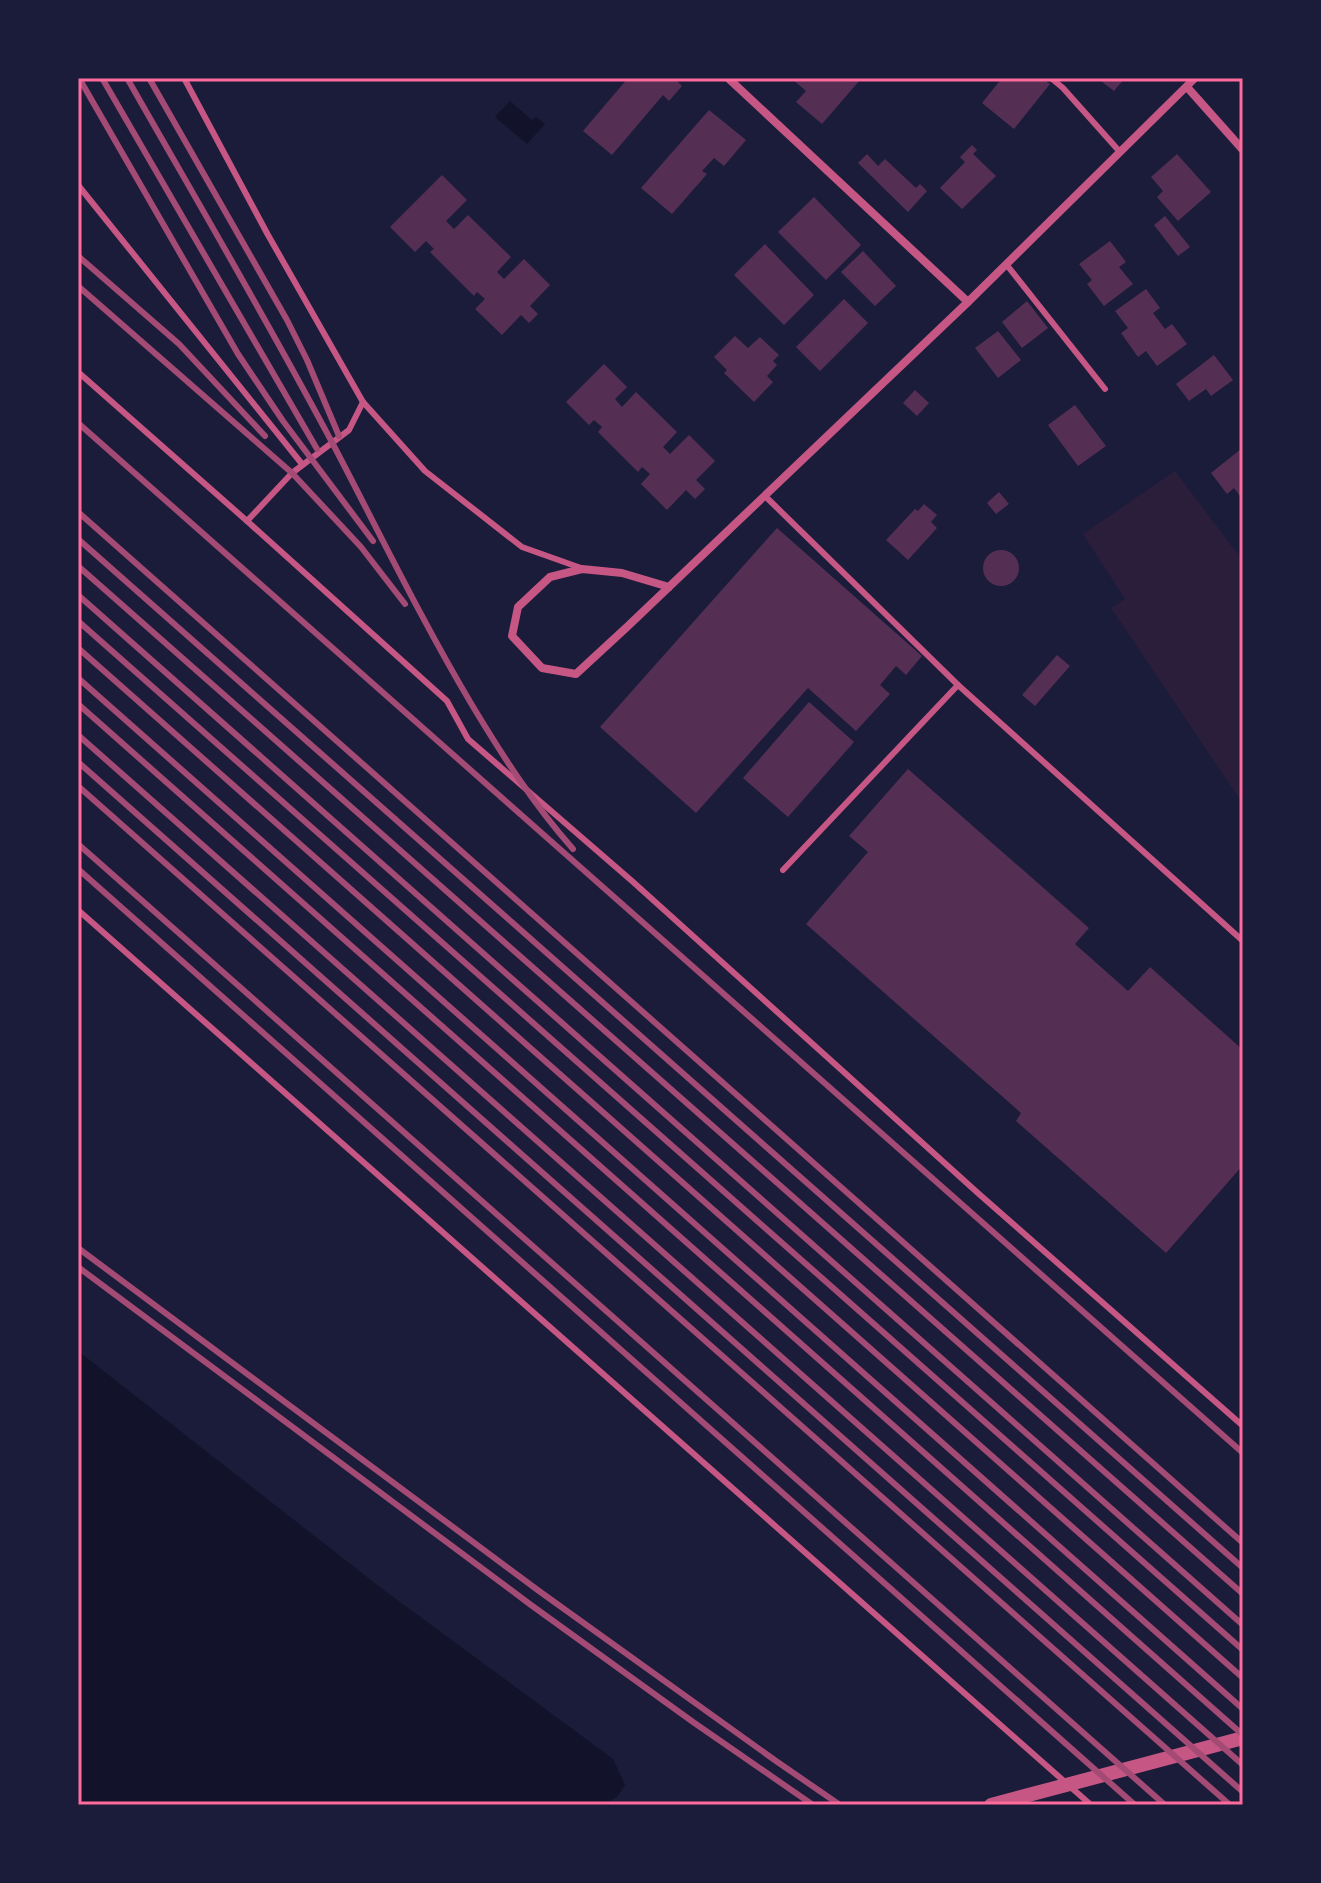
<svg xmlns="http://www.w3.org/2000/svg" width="1321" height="1883" viewBox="0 0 1321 1883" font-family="'Space Grotesk',sans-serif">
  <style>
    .green { fill: #2a1e3b }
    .water { fill: #12122b }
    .building { fill: #542f53 }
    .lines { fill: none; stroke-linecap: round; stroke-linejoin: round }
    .service { stroke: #c65784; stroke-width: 6 }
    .minor { stroke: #c65784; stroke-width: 8 }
    .tertiary { stroke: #c65784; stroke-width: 14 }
    .rail { stroke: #a44b75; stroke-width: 6 }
    .neatline { fill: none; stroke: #ff6b9d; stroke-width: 3 }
  </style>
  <rect width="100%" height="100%" fill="#1b1b3a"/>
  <polygon class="green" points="1175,471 1243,561 1243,804 1111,608 1125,599 1083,534"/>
  <g class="water">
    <polygon points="510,101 532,120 536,117 545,124 527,144 495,117"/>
    <polygon points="78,1351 381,1588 613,1759 625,1785 617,1797 602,1805 78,1805"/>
  </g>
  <g class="building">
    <polygon points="628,78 674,78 682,86 669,101 663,95 612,155 583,131"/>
    <polygon points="791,78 858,78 860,80 822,124 796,102 806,91"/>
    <polygon points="1002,78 1042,78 1050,84 1014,129 982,103"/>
    <polygon points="1097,78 1125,78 1114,91"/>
    <polygon points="709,110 746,140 724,166 714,158 702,171 707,174 672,214 641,188"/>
    <polygon points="972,145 977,150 973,154 996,176 962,209 940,188 965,162 960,157"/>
    <polygon points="867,154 878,166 885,159 916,188 920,184 927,191 908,212 858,163"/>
    <polygon points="1177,154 1211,192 1178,221 1157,197 1163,191 1151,177"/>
    <polygon points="442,175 467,200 446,221 454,229 468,215 511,257 497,272 504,279 524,259 550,285 530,306 538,314 529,323 521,315 502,335 475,309 485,299 477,292 474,296 430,252 434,249 426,241 415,252 390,227"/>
    <polygon points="814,197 861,245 826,280 778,232"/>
    <polygon points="1165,216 1190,247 1178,256 1154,225"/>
    <polygon points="1110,241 1126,262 1119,267 1133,284 1104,306 1087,284 1092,280 1079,264"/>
    <polygon points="765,244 814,295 784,325 734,275"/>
    <polygon points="863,251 896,286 875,306 841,272"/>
    <polygon points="1146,289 1160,308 1153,313 1165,329 1172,324 1187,344 1157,366 1146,351 1138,357 1121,333 1128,328 1115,311"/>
    <polygon points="844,299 868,323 820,371 796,347"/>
    <polygon points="1027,301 1048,328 1022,348 1002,322"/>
    <polygon points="998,331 1021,360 998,378 975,348"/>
    <polygon points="735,336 748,348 760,337 779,355 773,361 777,365 767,376 773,382 754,402 724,373 727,370 714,357"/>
    <polygon points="1214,355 1233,380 1211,396 1206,389 1189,401 1176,384"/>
    <polygon points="604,364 627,387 615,399 622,407 636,392 677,432 663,447 670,454 689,435 715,461 696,480 705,489 695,499 686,490 667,510 641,484 650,474 642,467 638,472 598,432 602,427 594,420 589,425 566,402"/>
    <polygon points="915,390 929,403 917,416 903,403"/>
    <polygon points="1075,405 1106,446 1078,466 1048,425"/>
    <polygon points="1241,449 1243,452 1243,500 1234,488 1227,494 1211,473"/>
    <polygon points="999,492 1009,504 996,514 987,503"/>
    <polygon points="924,504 937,515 931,522 937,528 908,560 886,540 915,509 918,511"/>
    <polygon points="777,528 922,656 906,675 896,666 880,685 890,694 856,731 808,688 696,813 600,727"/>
    <circle cx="1001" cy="568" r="18"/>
    <polygon points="1057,655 1070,666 1035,706 1022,695"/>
    <polygon points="809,702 854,742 788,817 743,778"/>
    <polygon points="908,769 1089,928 1075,944 1128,991 1150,967 1243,1050 1243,1165 1166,1253 1016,1121 1021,1113 806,924 868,852 849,836"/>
  </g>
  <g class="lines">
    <g class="service">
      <polyline points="184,78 268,235 363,402 425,471 522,547 581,568"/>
      <polyline points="1051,78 1063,88 1120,152"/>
      <polyline points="78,185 302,464"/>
      <polyline points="1006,264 1105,389"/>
      <polyline points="78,372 247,521 447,701 468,739 632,881 979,1194 1243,1426"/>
      <polyline points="765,496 958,685 783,870"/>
      <polyline points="247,521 292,473 349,430 363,402"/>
      <polyline points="958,685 1243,941"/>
      <polyline points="78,910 1091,1805"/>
    </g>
    <g class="minor">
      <polyline points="728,78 968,302"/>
      <polyline points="1187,87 1243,150"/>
      <polyline points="669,587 622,573 582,569 550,577 518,607 512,636 542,668 576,674 628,626 968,302 1195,78"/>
    </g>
    <polyline class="tertiary" points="991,1805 1243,1738"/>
    <g class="rail">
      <polyline points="79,78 238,354 283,421 373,541"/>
      <polyline points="102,78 317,449"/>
      <path d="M127,78C197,201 269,323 335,448C380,534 422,621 472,705C502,755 534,805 573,849"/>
      <polyline points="149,78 287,320 307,360 339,436"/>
      <polyline points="78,256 179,344 265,436"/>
      <polyline points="78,286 292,473 361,547 405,604"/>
      <polyline points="78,423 1243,1453"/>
      <polyline points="78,512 1243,1543"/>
      <polyline points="78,539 1243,1568"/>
      <polyline points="78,566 1243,1594"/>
      <polyline points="78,595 1243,1625"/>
      <polyline points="78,621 1243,1650"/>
      <polyline points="78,648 1243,1678"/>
      <polyline points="78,678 1243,1709"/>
      <polyline points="78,704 1243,1735"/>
      <polyline points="78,735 1243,1765"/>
      <polyline points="78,762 1243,1792"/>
      <polyline points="78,786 1230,1805"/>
      <polyline points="78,844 1165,1805"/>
      <polyline points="78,869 1135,1805"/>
      <polyline points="78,1248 539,1591 776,1761 840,1805"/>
      <polyline points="78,1267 531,1605 693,1722 813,1805"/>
    </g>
  </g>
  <rect width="1321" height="1883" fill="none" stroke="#1b1b3a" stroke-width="160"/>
  <rect x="80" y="80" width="1161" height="1723" class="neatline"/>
</svg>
